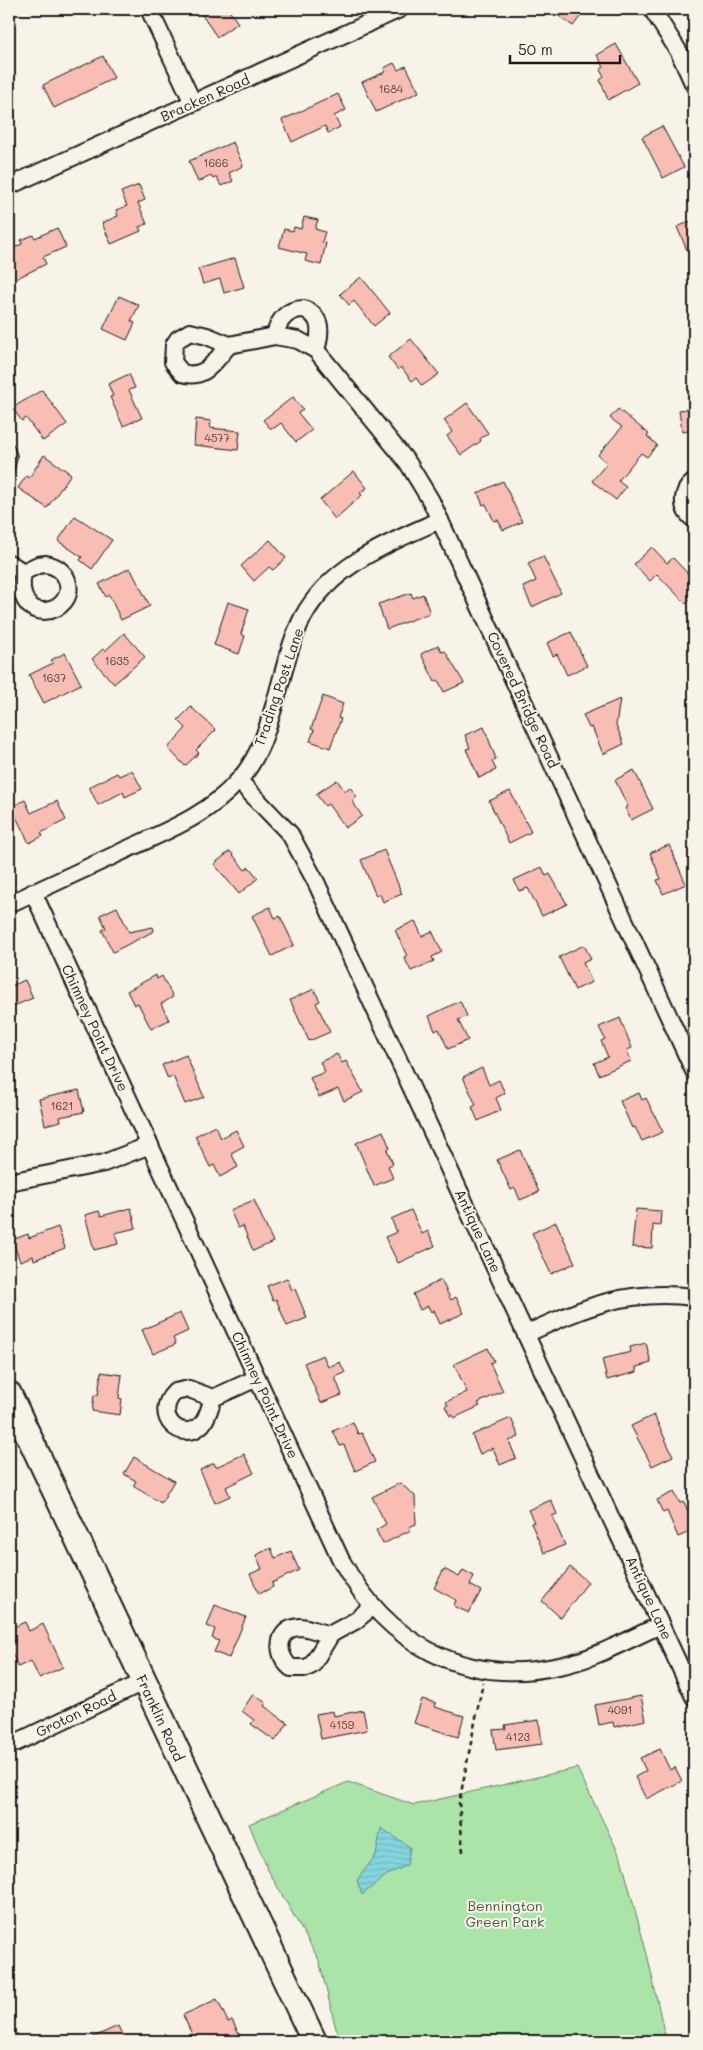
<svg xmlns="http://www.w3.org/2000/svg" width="703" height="2050" viewBox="0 0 703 2050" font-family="Mali,sans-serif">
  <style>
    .green { fill: #abe4a8; stroke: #648062 }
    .water { fill: url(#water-rules); stroke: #5a8b91 }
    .building { fill: #f8bdb3; stroke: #1c1c1c }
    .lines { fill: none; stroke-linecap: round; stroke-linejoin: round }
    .lane-casing { stroke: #1c1c1c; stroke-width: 12 }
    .street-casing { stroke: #1c1c1c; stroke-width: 20 }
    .secondary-casing { stroke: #1c1c1c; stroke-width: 28 }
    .path { stroke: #1c1c1c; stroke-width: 2.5; stroke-dasharray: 5 4; stroke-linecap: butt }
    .lane { stroke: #f7f3e8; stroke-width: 9 }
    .street { stroke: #f7f3e8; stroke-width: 16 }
    .secondary { stroke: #f7f3e8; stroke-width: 24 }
    .labels { text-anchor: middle; stroke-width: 4; stroke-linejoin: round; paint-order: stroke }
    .number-label { font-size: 11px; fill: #534442 }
    .street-label { font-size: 14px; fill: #1c1c1c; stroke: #f7f3e8 }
    .park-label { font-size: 14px; fill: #475846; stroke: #f7f3e8 }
  </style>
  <defs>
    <pattern id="water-rules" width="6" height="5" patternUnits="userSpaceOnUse" patternTransform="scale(1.25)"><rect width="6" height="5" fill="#84d5df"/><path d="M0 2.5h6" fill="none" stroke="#71b6bf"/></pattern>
  </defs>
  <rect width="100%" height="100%" fill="#f7f3e8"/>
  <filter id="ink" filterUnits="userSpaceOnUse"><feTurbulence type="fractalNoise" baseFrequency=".02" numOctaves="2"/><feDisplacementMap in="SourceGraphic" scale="10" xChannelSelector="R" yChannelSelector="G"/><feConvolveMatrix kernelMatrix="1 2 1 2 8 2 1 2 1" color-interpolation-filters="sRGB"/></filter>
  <g filter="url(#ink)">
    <polygon class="green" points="577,1768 621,1858 648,1958 666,2041 343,2041 336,2029 319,1960 268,1870 249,1824 348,1782 414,1805"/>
    <polygon class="water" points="381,1828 410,1847 407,1865 387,1875 362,1895 357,1880 376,1855"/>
    <g class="building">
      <polygon points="198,9 228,9 238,23 217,37"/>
      <polygon points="549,9 586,9 573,26"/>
      <polygon points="616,44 638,83 608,100 600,80 604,77 600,70 604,67 597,55"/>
      <polygon points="103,56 114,78 54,108 43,85"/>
      <polygon points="394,63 398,70 406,66 419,92 376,112 362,82 385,72 384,68"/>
      <polygon points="338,94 346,110 334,116 340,127 328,133 325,126 292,142 282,120"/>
      <polygon points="662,126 684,167 663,178 642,137"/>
      <polygon points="233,142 243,166 229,173 233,181 221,186 217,177 213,179 211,176 198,182 189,161"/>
      <polygon points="139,185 145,200 138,203 147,224 139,227 141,231 111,244 102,223 118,216 116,210 127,206 121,192"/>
      <polygon points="304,217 318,220 315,229 325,232 322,242 326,243 321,265 305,261 307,254 279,247 284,229 293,231 294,227 301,229"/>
      <polygon points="694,220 694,266 677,227"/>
      <polygon points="57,228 66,247 43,257 46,264 9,282 9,250 22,244 21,240 33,235 35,238"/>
      <polygon points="235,258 244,287 224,293 220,279 203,284 198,269"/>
      <polygon points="361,277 390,313 374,326 354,301 349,305 340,294"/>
      <polygon points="119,296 139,305 131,321 135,323 127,340 103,329"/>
      <polygon points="411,339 439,374 422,386 416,378 412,381 401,367 398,370 388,357"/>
      <polygon points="129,374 135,388 129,390 142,418 123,426 110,397 113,396 108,384"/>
      <polygon points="42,390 67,424 43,441 26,418 22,421 12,408"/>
      <polygon points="293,397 303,410 298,413 312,430 296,442 281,423 274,428 270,428 263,420"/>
      <polygon points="467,403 488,433 480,439 481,441 461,455 447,436 452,432 444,420"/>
      <polygon points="694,408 694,430 682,432 679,410"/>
      <polygon points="618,409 649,434 647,436 657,445 647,457 641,453 618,481 626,487 616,500 592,481 607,463 598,455 622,427 610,418"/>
      <polygon points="196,419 211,421 210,428 240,431 238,450 194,445"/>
      <polygon points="44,455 71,474 47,508 18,488 26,476 29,478"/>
      <polygon points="354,471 367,488 360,493 362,495 335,519 320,500"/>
      <polygon points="503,481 522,522 503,530 498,520 494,521 486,504 483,505 478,493"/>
      <polygon points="75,516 112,540 92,569 80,560 82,557 58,541"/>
      <polygon points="270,540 286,558 273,570 269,567 254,581 241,566"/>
      <polygon points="652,547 667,563 673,558 694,580 694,595 686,604 657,574 650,581 634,564"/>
      <polygon points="543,556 561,593 532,607 523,587 536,581 528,563"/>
      <polygon points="130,568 150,606 121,620 109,595 106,597 99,584"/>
      <polygon points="411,593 413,598 423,594 430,613 387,629 378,604"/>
      <polygon points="228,602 249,609 241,634 245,636 239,654 214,645"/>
      <polygon points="571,632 587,666 567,675 557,654 553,656 547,643"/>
      <polygon points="124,633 145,657 114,684 92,659 103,649 105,651"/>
      <polygon points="438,645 442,652 445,651 464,683 444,692 438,680 435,682 421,654"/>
      <polygon points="65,653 81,684 44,703 29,675 53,663 51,660"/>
      <polygon points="323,696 343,704 338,718 341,719 330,748 310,741 314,730 311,729"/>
      <polygon points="620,699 616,725 624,744 603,754 592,727 589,728 583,715"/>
      <polygon points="191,707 216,730 196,750 199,753 185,766 168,748 186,728 178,720"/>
      <polygon points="484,727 496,759 492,761 496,770 479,778 466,749 470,748 465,735"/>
      <polygon points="132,770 142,789 125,797 123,792 98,805 89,787 117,773 119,776"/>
      <polygon points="634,770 653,809 631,820 625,808 628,807 615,780"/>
      <polygon points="337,780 345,791 350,787 357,797 352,801 362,816 345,828 328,804 325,806 316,794"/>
      <polygon points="510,791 531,832 509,843 489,801"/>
      <polygon points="25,800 31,813 57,801 66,820 41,833 43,836 29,843 11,807"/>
      <polygon points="669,845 686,884 663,894 657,880 661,879 650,853"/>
      <polygon points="384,850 402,894 383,902 380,894 376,896 361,860"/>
      <polygon points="230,851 245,870 249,867 258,878 239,894 214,864"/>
      <polygon points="542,867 546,876 550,874 567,904 542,916 528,888 519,891 514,880"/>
      <polygon points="117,907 129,932 153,927 154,931 113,952 102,930 106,928 100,915"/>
      <polygon points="270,907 275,918 280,916 294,945 272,956 252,916"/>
      <polygon points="415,921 422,936 432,931 442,952 432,957 434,961 411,971 404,957 407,956 395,930"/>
      <polygon points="584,945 591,959 583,963 592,982 575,990 559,957"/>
      <polygon points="156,975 157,979 162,976 173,997 161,1004 169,1020 151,1029 138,1003 134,1005 127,991"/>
      <polygon points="25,980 33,998 9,1008 9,987"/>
      <polygon points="314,989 320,1001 316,1003 330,1032 309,1041 290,1000"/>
      <polygon points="460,1001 467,1016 458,1020 468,1040 448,1049 439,1029 435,1031 429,1016"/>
      <polygon points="620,1018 632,1048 627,1050 631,1061 599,1075 594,1063 608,1057 601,1041 605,1039 599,1027"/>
      <polygon points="337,1054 342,1063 346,1061 363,1092 344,1101 338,1089 319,1097 310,1078 325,1072 320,1062"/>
      <polygon points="186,1055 204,1097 185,1104 173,1076 168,1079 162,1065"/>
      <polygon points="482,1068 489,1085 499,1080 505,1093 496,1098 501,1110 478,1121 472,1107 476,1105 463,1077"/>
      <polygon points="79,1090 84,1112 60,1117 61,1121 45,1125 39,1099"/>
      <polygon points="639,1093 642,1100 646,1098 663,1132 642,1141 635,1127 632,1128 620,1101"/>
      <polygon points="215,1126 221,1138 236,1130 244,1146 231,1153 238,1167 220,1177 214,1165 210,1167 195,1136"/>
      <polygon points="383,1131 390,1148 387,1150 393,1164 388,1166 393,1178 374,1186 356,1143"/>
      <polygon points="520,1150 539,1192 520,1200 515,1188 511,1190 497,1160"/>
      <polygon points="254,1200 273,1242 253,1251 243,1226 238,1228 230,1210"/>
      <polygon points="131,1208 136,1228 115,1233 118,1244 94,1250 85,1215 99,1211 101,1216"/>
      <polygon points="636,1209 661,1211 660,1226 653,1225 652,1248 632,1247"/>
      <polygon points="411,1210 422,1234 428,1231 435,1246 398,1263 385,1237 397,1232 391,1219"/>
      <polygon points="556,1222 575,1263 551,1274 532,1233"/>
      <polygon points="58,1227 65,1248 34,1260 33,1256 20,1261 12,1240 28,1234 29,1238"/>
      <polygon points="287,1278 292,1290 295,1289 307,1318 287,1326 276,1299 273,1301 267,1286"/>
      <polygon points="441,1280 451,1300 456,1297 464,1313 440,1324 434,1310 431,1312 428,1306 420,1310 413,1294"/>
      <polygon points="180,1313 188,1331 173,1338 176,1344 153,1354 142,1330"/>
      <polygon points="646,1343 651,1363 636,1367 637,1372 607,1380 602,1359 631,1352 630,1347"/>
      <polygon points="488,1348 494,1361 490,1363 503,1391 478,1403 480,1406 454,1418 453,1415 450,1416 445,1406 448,1405 446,1402 467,1392 454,1364"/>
      <polygon points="323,1355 328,1367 340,1362 345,1373 335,1377 342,1395 321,1403 304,1363"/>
      <polygon points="101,1372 122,1375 119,1398 122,1399 120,1415 92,1411 94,1395 98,1395"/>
      <polygon points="654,1415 673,1456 652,1466 631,1426"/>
      <polygon points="511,1418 519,1437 509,1441 516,1458 500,1465 493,1448 480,1454 472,1435"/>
      <polygon points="353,1422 358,1434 362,1433 375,1462 355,1471 344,1445 340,1446 333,1431"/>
      <polygon points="244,1454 254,1473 226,1487 230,1496 215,1503 200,1470 214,1463 216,1467"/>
      <polygon points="134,1457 174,1481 161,1503 133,1486 136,1481 124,1474"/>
      <polygon points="400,1483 415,1496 416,1524 409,1527 411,1530 383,1544 376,1530 386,1524 372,1497"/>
      <polygon points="674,1492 680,1503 684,1502 694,1524 694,1530 678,1537 667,1511 663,1513 657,1500"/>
      <polygon points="551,1500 557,1514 552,1516 565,1545 544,1553 531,1523 534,1522 528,1510"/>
      <polygon points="271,1548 275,1558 291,1551 299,1570 272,1583 273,1587 259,1594 250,1574 262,1569 256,1555"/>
      <polygon points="570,1567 588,1582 561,1618 542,1601"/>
      <polygon points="444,1569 459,1577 463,1570 474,1576 470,1585 481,1591 469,1613 454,1606 456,1600 434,1588"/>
      <polygon points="215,1605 246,1617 229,1658 214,1652 219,1641 212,1638 215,1629 207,1626"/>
      <polygon points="25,1622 29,1631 43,1624 63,1667 39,1678 31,1661 18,1667 9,1647 15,1644 9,1629"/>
      <polygon points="253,1694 266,1703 264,1706 288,1723 275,1741 251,1724 254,1720 242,1711"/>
      <polygon points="641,1696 646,1720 614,1727 613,1722 599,1725 595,1705"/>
      <polygon points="422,1699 436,1703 435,1707 464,1716 458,1737 414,1723"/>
      <polygon points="363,1710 367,1730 321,1739 316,1714 333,1711 334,1716"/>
      <polygon points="539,1720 542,1744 496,1750 493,1730 506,1729 505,1725"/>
      <polygon points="660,1749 670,1770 675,1767 682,1781 646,1799 635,1777 646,1771 640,1758"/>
      <polygon points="217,1999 228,2022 232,2020 242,2041 195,2041 183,2015"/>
      <polygon points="118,2026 125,2041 85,2041"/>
    </g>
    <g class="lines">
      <defs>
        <polyline id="lane" points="9,448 12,457 9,469"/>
        <g id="street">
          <polyline points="149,9 193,103"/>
          <polyline points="652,9 679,52 694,85"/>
          <polyline points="9,186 400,9"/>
          <path d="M275,336C278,320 287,309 304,309C323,317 321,333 316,350"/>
          <path d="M229,345C215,360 206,380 182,373L173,362L174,345L178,339L190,332L207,336L229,345L275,336L298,340L316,350L408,463L431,501L694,1071"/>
          <path d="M694,482C681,491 680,511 694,519"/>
          <polyline points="9,563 23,572"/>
          <path d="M46,564C56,566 63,570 67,580C79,615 12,630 23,572L38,565Z"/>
          <polyline points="239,781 290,834 316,882 694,1697"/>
          <path d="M33,892L341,1560C387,1643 463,1687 559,1666C595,1659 628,1639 661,1625"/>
          <path d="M9,904C46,887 82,870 119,853C161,833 207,817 238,781C261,757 269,723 278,692C285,667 291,640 303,617C331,565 389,543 440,520"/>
          <polyline points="9,1182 104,1163 150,1145"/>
          <path d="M526,1334C587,1306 626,1289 694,1297"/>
          <path d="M213,1398C210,1407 208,1417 202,1424C182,1445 151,1415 175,1392L189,1389L213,1398L257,1378"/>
          <path d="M331,1634C320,1634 310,1627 300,1627C275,1628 276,1656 291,1668H306L312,1665L331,1634L355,1621L373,1606"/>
          <polyline points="9,1746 143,1682"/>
        </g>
        <polyline id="secondary" points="9,1394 314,2041"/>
      </defs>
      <use href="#lane" class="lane-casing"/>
      <use href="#street" class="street-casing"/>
      <use href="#secondary" class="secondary-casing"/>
      <polyline class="path" points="463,1852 459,1803 483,1682"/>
      <use href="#lane" class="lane"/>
      <use href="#street" class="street"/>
      <use href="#secondary" class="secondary"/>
    </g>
  </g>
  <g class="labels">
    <g class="number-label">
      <text x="391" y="93">1684</text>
      <text x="216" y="167">1666</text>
      <text x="217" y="442">4577</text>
      <text x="117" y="665">1635</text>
      <text x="54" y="682">1637</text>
      <text x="62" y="1110">1621</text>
      <text x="620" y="1714">4091</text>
      <text x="342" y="1729">4159</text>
      <text x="518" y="1741">4123</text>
    </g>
    <g class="street-label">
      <text transform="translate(205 98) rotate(-24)" y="5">Bracken Road</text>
      <text transform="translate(279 687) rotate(-71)" y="5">Trading Post Lane</text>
      <text transform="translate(523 700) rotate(65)" y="5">Covered Bridge Road</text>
      <text transform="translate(95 1028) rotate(65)" y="5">Chimney Point Drive</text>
      <text transform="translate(478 1231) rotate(65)" y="5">Antique Lane</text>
      <text transform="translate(265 1395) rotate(65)" y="5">Chimney Point Drive</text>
      <text transform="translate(649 1598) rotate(65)" y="5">Antique Lane</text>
      <text transform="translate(76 1714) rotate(-26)" y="5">Groton Road</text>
      <text transform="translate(160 1718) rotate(65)" y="5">Franklin Road</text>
    </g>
    <g class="park-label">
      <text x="505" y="1911">Bennington<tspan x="505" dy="16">Green Park</tspan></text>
    </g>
  </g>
  <rect width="703" height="2050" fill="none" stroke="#f7f3e8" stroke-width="30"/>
  <rect x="15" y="15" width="673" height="2020" fill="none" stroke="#1c1c1c" stroke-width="2" filter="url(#ink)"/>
  <path d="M510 55v8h110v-8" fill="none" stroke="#1c1c1c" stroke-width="2.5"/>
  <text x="518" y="55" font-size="15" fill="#1c1c1c" stroke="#f7f3e8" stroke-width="4" paint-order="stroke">50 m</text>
</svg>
